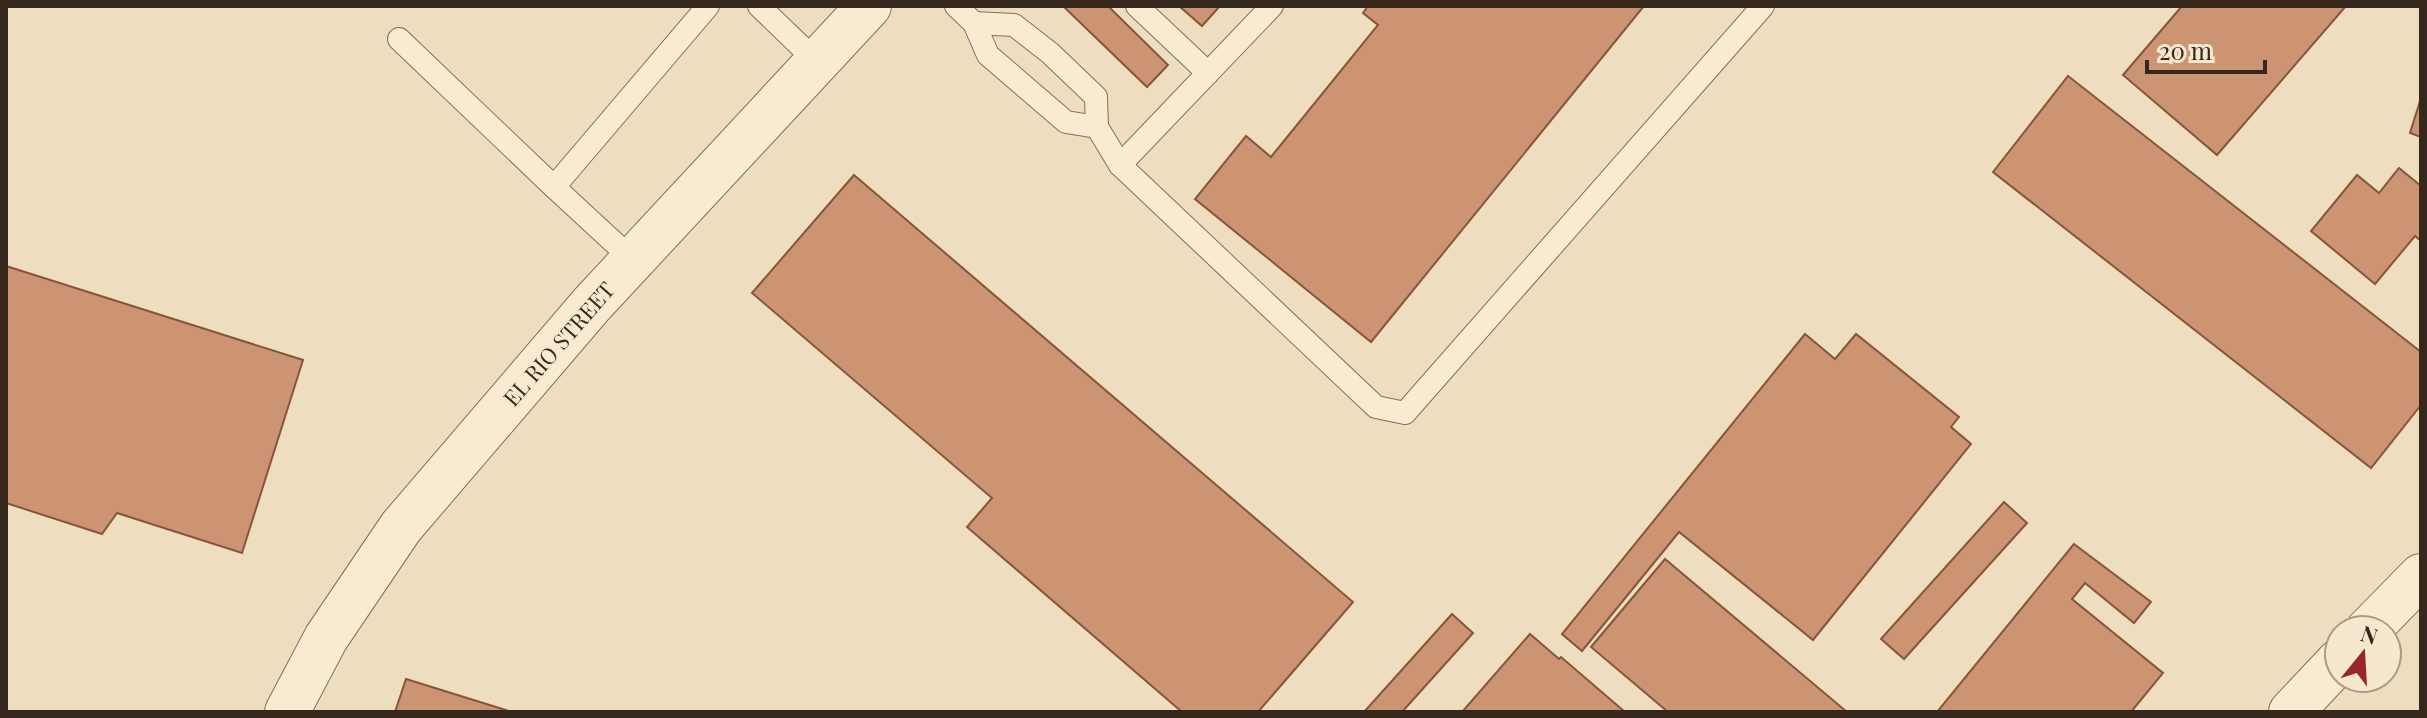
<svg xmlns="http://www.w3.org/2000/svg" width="2427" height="718" viewBox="0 0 2427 718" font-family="'Playfair Display',serif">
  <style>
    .building { fill: #cd9473; stroke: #86563c; stroke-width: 2 }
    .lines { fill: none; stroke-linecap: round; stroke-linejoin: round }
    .service-casing { stroke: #866e57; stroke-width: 24 }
    .minor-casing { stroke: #866e57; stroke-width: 46 }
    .service { stroke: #f9ebd1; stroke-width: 22 }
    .minor { stroke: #f9ebd1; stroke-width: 44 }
    .labels { text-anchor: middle; stroke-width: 6; stroke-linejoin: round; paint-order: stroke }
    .street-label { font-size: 22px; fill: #36271c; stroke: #f5e8ce }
  </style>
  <rect width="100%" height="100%" fill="#eeddbe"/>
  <g class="building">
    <polygon points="1063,6 1108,6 1168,65 1147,87"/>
    <polygon points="1179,6 1220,6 1202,26"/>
    <polygon points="1368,6 1644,6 1371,342 1195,199 1246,136 1271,157 1378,25 1363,13"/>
    <polygon points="2182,6 2346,6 2217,155 2123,75"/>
    <polygon points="2068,76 2421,352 2421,405 2371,468 1993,172"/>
    <polygon points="2421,98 2421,137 2410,133"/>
    <polygon points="2399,168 2421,186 2421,241 2415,236 2375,284 2311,231 2357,175 2379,193"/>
    <polygon points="854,175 1353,602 1258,712 1182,712 967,527 992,498 752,293"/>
    <polygon points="6,266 303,360 242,553 117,513 102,534 6,503"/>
    <polygon points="1805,334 1835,359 1856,334 1959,417 1951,427 1971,444 1813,640 1679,532 1582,651 1562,634"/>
    <polygon points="2004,502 2027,523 1904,659 1881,639"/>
    <polygon points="2074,544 2151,602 2134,623 2085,583 2072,599 2163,673 2131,712 1937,712"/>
    <polygon points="1665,559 1847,712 1668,712 1591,647"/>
    <polygon points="1452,614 1473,633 1402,712 1364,712"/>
    <polygon points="1530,634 1559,659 1561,657 1625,712 1462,712"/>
    <polygon points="406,679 512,712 395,712"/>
  </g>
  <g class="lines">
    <defs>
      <g id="service">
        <polyline points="759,6 817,62"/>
        <polyline points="956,6 974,23 988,55 1024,86 1066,122 1097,127"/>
        <polyline points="1137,6 1208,73"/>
        <polyline points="974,23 1014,25 1050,53 1096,97 1097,127 1120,165 1376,407 1405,413 1763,6"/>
        <polyline points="399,39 554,187"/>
        <polyline points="1120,165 1272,6"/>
        <polyline points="633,260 554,187 708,6"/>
      </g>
      <g id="minor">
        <polyline points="2368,630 2421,576"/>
        <polyline points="287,712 326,638 401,527 592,304 869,6"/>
        <polyline points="2291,712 2339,661"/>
      </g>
    </defs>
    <use href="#service" class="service-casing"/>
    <use href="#minor" class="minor-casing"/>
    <use href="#service" class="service"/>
    <use href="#minor" class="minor"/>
  </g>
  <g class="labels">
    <g class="street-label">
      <text transform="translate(559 344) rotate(-49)" y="8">EL RIO STREET</text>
    </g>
  </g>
  <rect width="2427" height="718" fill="none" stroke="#36271c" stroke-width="16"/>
  <g transform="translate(2363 654) rotate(18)"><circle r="38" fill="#f5e8ce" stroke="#a99b87" stroke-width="2"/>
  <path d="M0-6L14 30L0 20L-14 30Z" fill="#96262c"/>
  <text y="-12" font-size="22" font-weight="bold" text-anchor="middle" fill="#36271c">N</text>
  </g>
  <path d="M2147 60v12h118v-12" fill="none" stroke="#36271c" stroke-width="4"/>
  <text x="2159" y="60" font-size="24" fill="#36271c" stroke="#f5e8ce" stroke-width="6" paint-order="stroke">20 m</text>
</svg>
